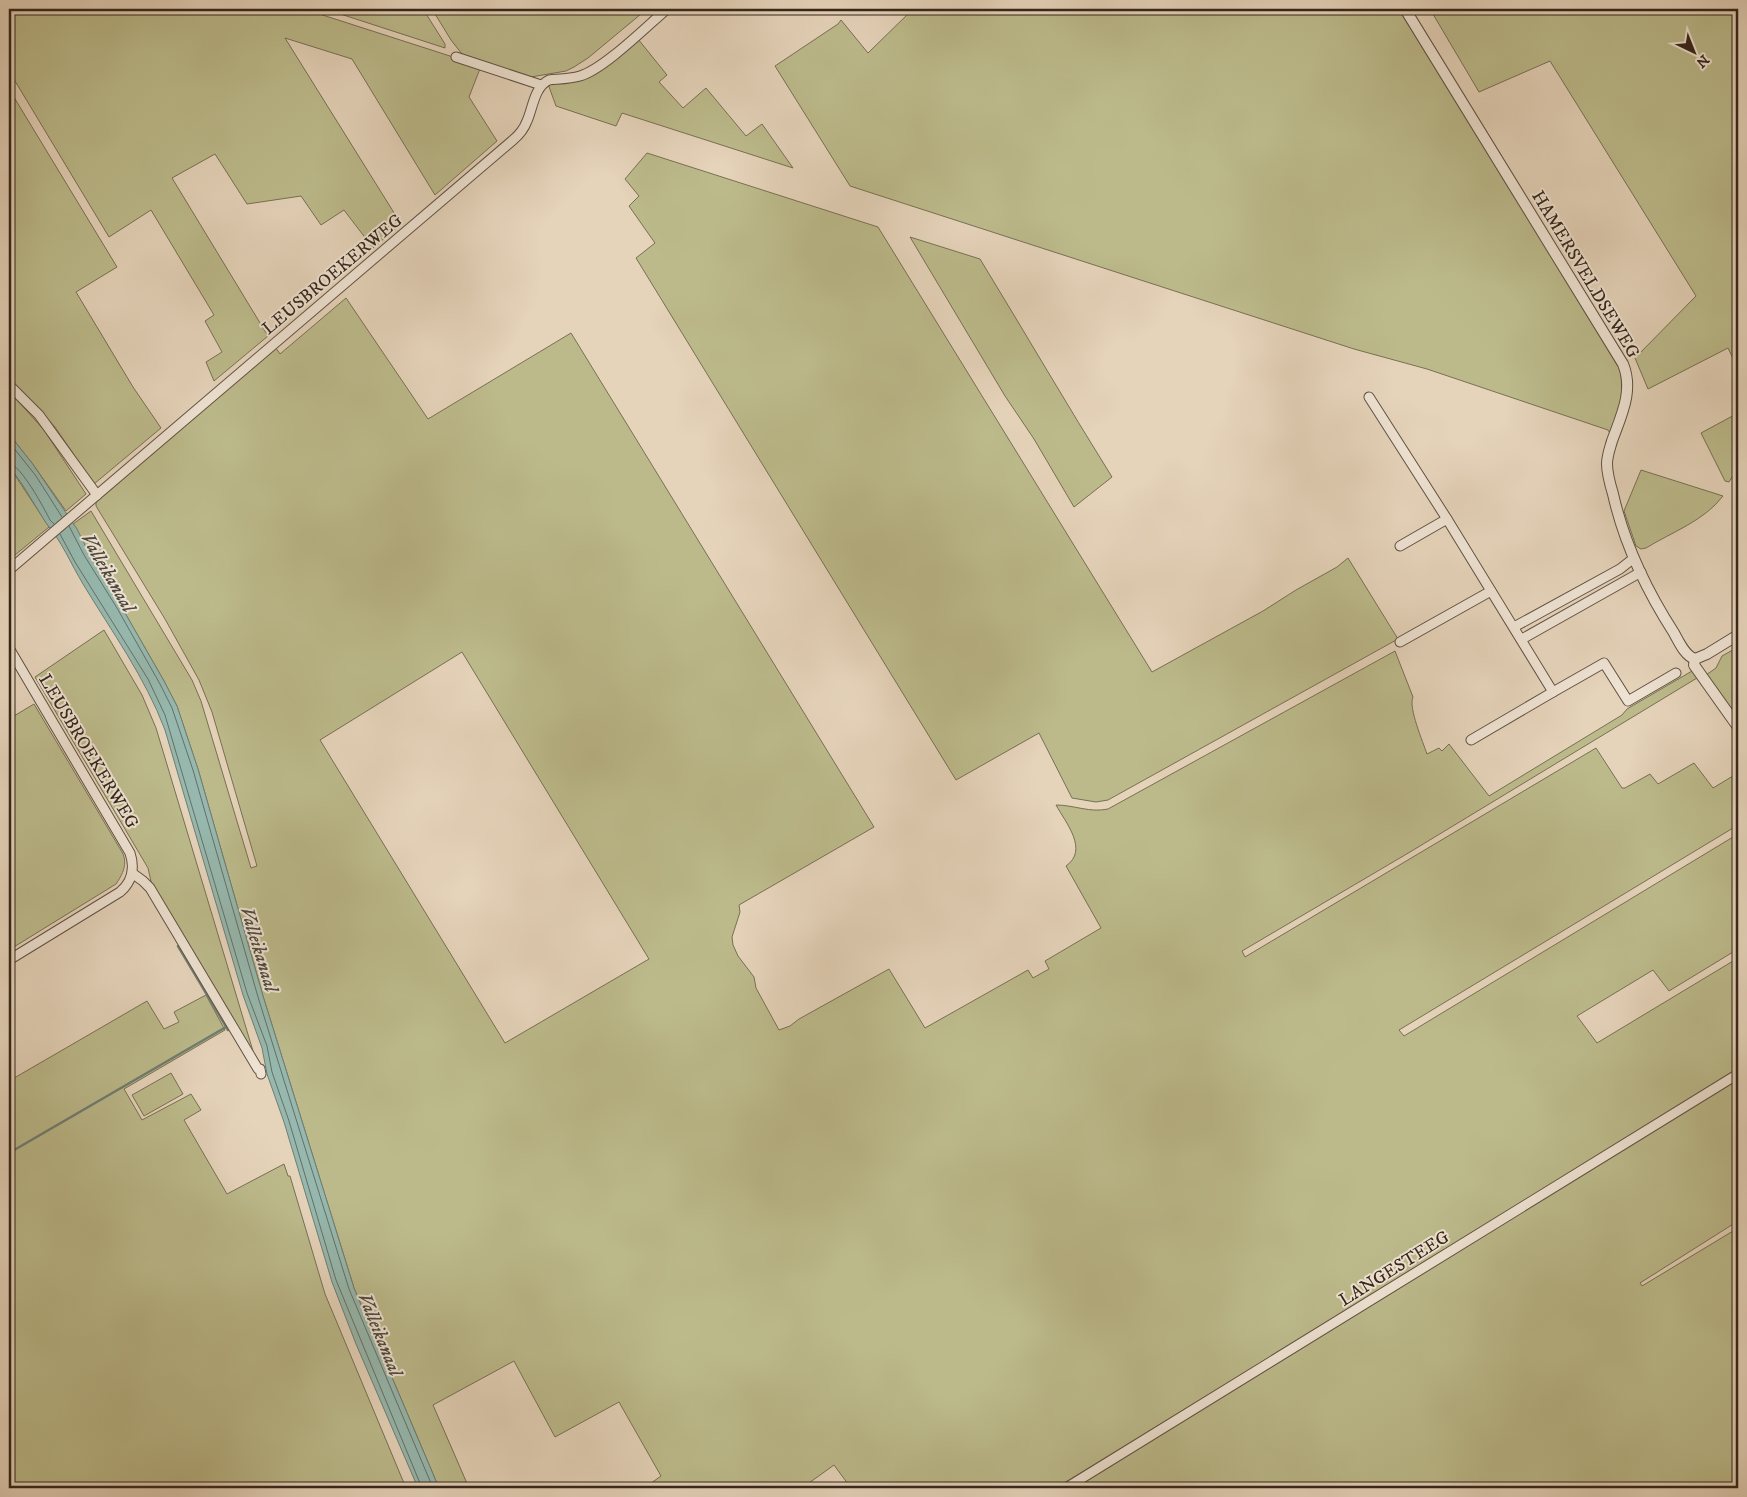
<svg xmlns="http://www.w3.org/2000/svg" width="1747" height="1497" viewBox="0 0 1747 1497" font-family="'IM FELL DW Pica',serif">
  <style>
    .green { fill: #bcba8b; stroke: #787053; fill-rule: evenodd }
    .water { fill: #96b8ae; stroke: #6f7e73 }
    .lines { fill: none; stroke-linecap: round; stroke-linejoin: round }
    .shore { stroke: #666f64; stroke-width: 1 }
    .stream { stroke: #6f7e73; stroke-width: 2.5 }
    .minor-casing { stroke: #615143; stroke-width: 11 }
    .tertiary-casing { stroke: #615143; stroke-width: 12 }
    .minor { stroke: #eee2d2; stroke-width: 9 }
    .tertiary { stroke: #eee2d2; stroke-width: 10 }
    .labels { text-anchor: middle; stroke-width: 4; stroke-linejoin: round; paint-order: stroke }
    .street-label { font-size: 18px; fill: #35261b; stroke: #eee2d2 }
    .water-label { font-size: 19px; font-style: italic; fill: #4d4a40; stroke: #eee2d2 }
  </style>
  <rect width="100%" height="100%" fill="#e5d3ba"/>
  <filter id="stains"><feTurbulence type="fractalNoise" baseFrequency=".004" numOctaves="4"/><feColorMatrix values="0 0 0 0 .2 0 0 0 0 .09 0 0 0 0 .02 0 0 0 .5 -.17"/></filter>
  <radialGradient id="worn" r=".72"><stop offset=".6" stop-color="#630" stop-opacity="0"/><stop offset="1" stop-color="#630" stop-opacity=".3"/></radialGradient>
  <g class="green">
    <polygon points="9,9 304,9 481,66 469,97 497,141 435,195 352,59 285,38 401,224 373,248 344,210 321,225 301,196 247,204 215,154 172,178 268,336 214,381 206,362 222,352 205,321 214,315 151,210 109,237 9,71"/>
    <polygon points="325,9 423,9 445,44 445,48"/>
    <polygon points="432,9 647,9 588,58 574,67 566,71 531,77 524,76 462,54 451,40"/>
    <polygon points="906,9 1399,9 1621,369 1622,399 1611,435 1608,430 1427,369 1354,349 850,186 775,66 838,24 841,20 868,53 909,13"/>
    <polygon points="1430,9 1738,9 1738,369 1728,348 1648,389 1635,358 1696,296 1550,61 1479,92"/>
    <polygon points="638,39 667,75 659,82 683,108 706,88 746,136 762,124 793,168 622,113 616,126 556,106 548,84 580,80 595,74"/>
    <polygon points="9,89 117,267 76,292 133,387 161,428 94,484 55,427 25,394 9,378"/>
    <polygon points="647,153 878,227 1152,672 1263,611 1296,590 1337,567 1348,558 1398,639 1108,800 1096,802 1072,798 1039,733 956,780 636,258 655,243 629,206 639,196 625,179"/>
    <path d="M910,237L980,259C1024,331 1067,405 1112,477L1074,507L1034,439L1005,396Z"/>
    <path d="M346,298L428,419L571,333L874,827L739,905L740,912L732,937L733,945L738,956L754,977L756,988L779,1030L790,1026L799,1019L889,969L925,1028L1028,970L1033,978L1049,969L1045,961L1101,928L1066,866C1089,850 1066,823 1056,805C1074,805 1090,813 1108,809L1395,651L1413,697C1408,707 1423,742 1427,754L1439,748L1442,751L1449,744L1489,796L1622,715L1627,709L1692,671L1697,678L1410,852L1242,951L1245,957L1596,748L1622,788H1625L1650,774L1658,784L1694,763L1713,788L1738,773V825L1399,1030L1404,1036L1738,834V949L1669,991L1653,970L1577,1016L1597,1043L1738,958V1070L1056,1488H851L834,1465L802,1488H644L661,1476L619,1402L555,1437L514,1361L433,1405L469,1488H439L354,1288L263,996L198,769L177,706L164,681L121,606L89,553L73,524L91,511L192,680L201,701L251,868L257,866L212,712L199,680L165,619L96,506V502L276,348L280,354ZM462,652L649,959L505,1043L320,740Z"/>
    <polygon points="9,391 44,430 86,494 66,511 32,463 9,434"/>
    <polygon points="1738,413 1738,472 1734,474 1729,482 1725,481 1701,433"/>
    <polygon points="9,466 49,527 9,560"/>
    <path d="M1641,470L1723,496C1704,521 1672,532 1646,548L1641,549L1636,546L1624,511Z"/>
    <polygon points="104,630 142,695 156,728 256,1061 152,886 148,868 35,677"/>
    <polygon points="1738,647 1738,718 1706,675 1716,668 1722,656"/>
    <path d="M34,704L122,852C128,863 123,874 116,884L9,950V719Z"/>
    <polygon points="206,995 225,1030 124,1089 142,1120 191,1094 201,1110 184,1120 227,1194 284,1164 288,1176 290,1176 325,1294 406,1488 9,1488 9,1081 147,1001 164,1029 179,1022 174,1012"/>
    <polygon points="171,1073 183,1094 144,1116 132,1095"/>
    <polygon points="1738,1079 1738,1221 1640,1283 1642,1286 1738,1228 1738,1488 1073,1488"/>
  </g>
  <path class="water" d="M9,434L32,463L77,529L89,553L121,606L164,681L177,706L198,769L263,996L354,1288L439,1488H418L356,1344L332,1282L284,1122L267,1074L262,1048L243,995L165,730C145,677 112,632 83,584C71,564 61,540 46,523L22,484L9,466Z"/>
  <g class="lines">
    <g class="shore">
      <polyline points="9,442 36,476 62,517"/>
      <path d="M9,463C21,465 44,508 50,520L54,524"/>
      <polyline points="69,526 84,555 117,608 160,684 172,708 193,770 258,997 349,1289 433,1488"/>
      <polyline points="60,534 75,562 148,679 165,715 247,993 267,1046 272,1072 289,1121 336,1280 422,1488"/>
    </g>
    <g class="stream">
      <polyline points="178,946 228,1030"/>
      <polyline points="9,1153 226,1027"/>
    </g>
    <defs>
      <g id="minor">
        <polyline points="456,57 541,85"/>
        <polyline points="9,385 39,415 97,495"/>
        <polyline points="1369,397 1447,519 1553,692 1604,663 1628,701 1676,673"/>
        <polyline points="1400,546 1447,519"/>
        <path d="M9,570L513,140C519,135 524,129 527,121C533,108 534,87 549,80C559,79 570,79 580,76C604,69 647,26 667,9"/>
        <polyline points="1514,627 1620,569 1634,558"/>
        <polyline points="1522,639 1641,572"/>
        <polyline points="1400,642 1491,591"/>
        <path d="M9,648L130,853C135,868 132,882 120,892L9,960"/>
        <polyline points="1471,740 1553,692"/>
        <polyline points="132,873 143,881 150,888 258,1069 260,1069 261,1074"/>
        <polyline points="1066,1488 1738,1074"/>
      </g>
      <g id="tertiary">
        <path d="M1405,9L1623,364C1634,391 1621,416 1612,441C1610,448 1607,456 1607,464C1607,474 1610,484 1613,494C1624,543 1647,591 1674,633C1679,642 1685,656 1695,659"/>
        <polyline points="1695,659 1694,665 1738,727"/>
        <polyline points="1695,659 1707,654 1738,635"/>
      </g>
    </defs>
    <use href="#minor" class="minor-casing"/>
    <use href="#tertiary" class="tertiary-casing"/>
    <use href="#minor" class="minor"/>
    <use href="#tertiary" class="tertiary"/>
  </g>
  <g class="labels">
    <g class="street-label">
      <text transform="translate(332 274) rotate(-40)" y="6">LEUSBROEKERWEG</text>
      <text transform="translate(1586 274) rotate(59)" y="6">HAMERSVELDSEWEG</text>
      <text transform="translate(89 751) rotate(59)" y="6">LEUSBROEKERWEG</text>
      <text transform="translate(1394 1268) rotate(-32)" y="6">LANGESTEEG</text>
    </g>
    <g class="water-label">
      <text transform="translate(109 572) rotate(60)" y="7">Valleikanaal</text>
      <text transform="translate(260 949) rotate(73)" y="7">Valleikanaal</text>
      <text transform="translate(381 1334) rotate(68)" y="7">Valleikanaal</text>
    </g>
  </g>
  <rect width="1747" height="1497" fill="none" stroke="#e5d3ba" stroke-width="30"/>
  <rect x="10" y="10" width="1727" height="1477" fill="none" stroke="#35261b" stroke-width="2.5"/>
  <rect x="15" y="15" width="1717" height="1467" fill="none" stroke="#35261b"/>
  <g transform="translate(1694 52) rotate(137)" stroke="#eee2d2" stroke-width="4" paint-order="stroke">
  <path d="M0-4L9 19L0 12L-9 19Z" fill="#35261b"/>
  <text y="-8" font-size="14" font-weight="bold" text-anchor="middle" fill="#35261b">N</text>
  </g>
  <rect width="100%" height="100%" filter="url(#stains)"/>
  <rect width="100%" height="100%" fill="url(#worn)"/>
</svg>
